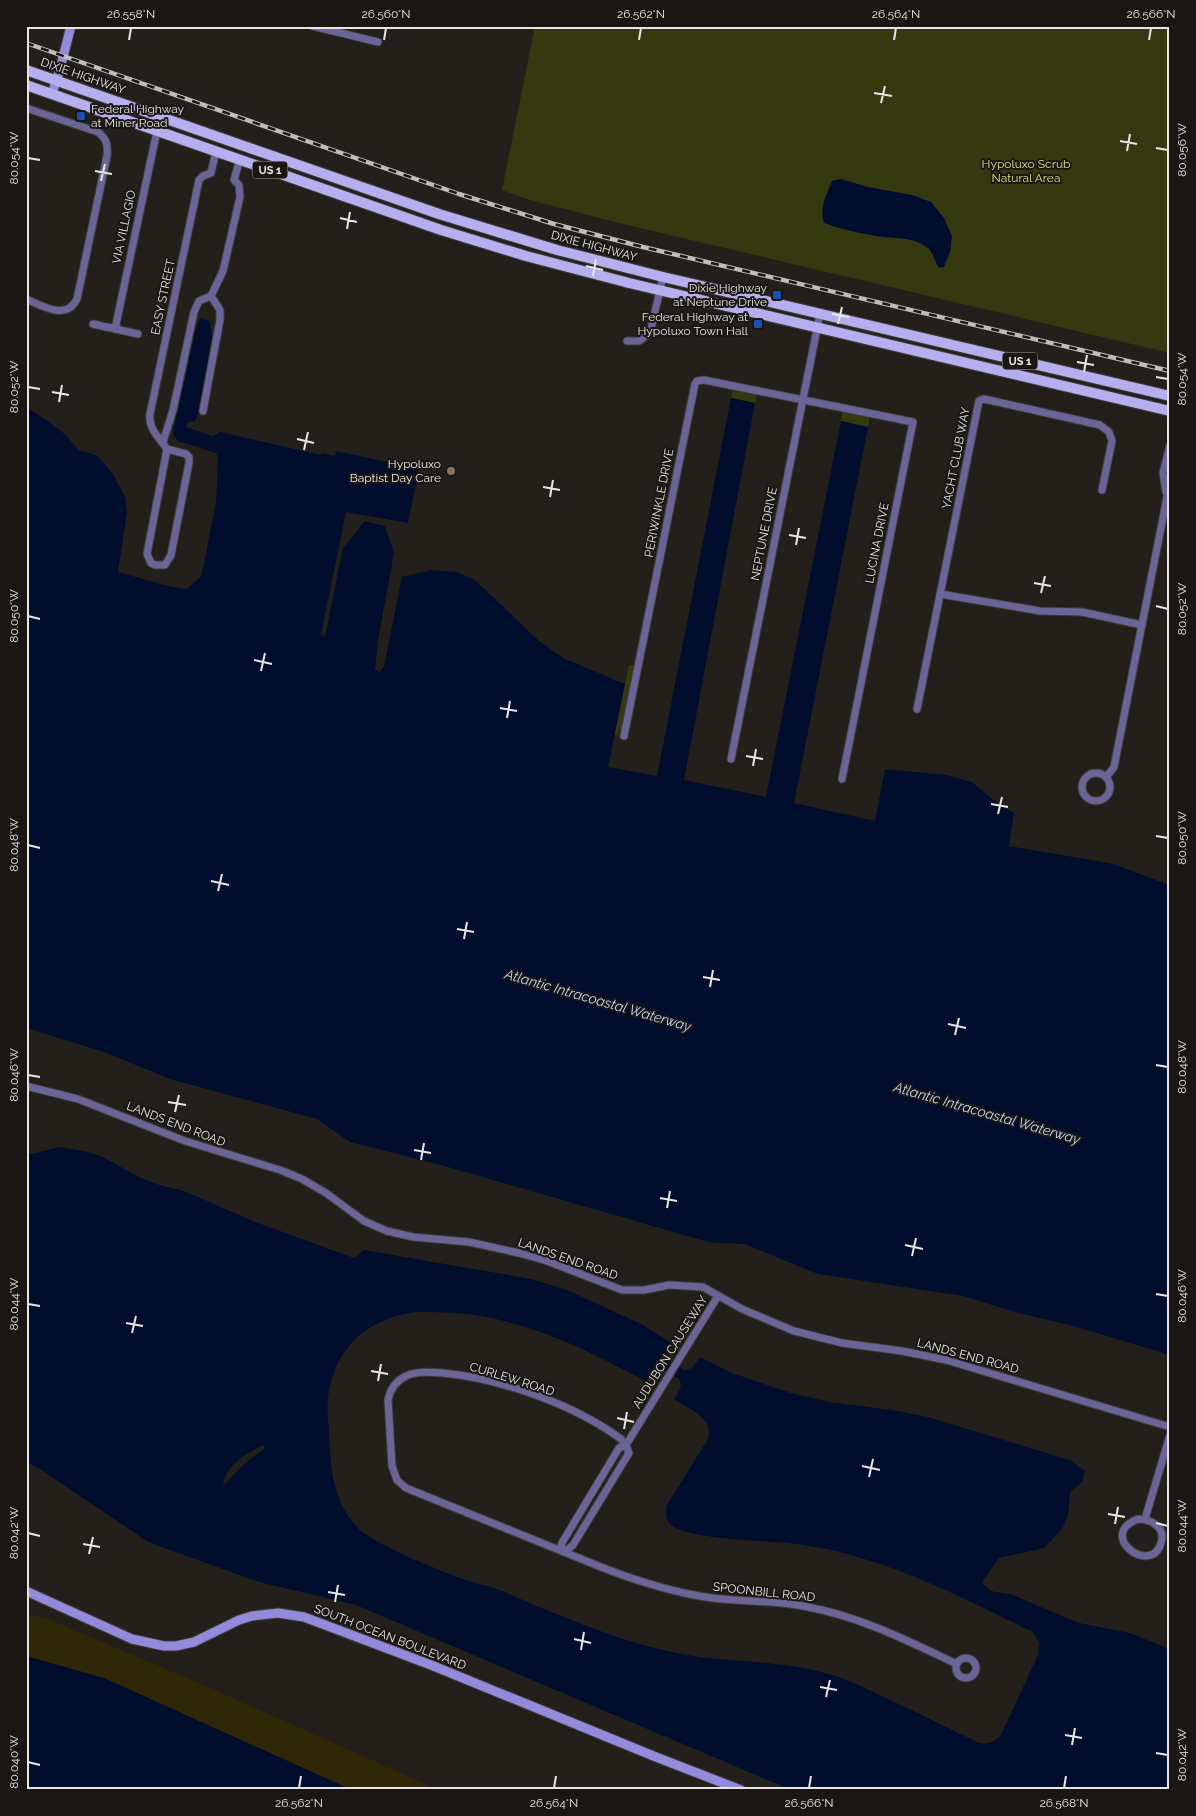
<svg xmlns="http://www.w3.org/2000/svg" width="1196" height="1816" viewBox="0 0 1196 1816" font-family="Raleway,sans-serif">
  <style>
    .green { fill: #34390f }
    .sand { fill: #2f2706 }
    .water { fill: #000d2d; fill-rule: evenodd }
    .lines { fill: none; stroke-linecap: round; stroke-linejoin: round }
    .street-casing { stroke: #3f3c38; stroke-width: 9 }
    .secondary-casing { stroke: #3f3c38; stroke-width: 11 }
    .primary-casing { stroke: #3f3c38; stroke-width: 12 }
    .street { stroke: #6a6497; stroke-width: 7 }
    .secondary { stroke: #948adc; stroke-width: 9 }
    .primary { stroke: #b5afef; stroke-width: 10 }
    .rail-casing { stroke: #bfbdba; stroke-width: 4.5 }
    .rail { stroke: #191613; stroke-width: 2.5; stroke-dasharray: 8; stroke-linecap: butt }
    .ticks { fill: none; stroke: #e8e6e4; stroke-width: 2 }
    .transit-dot { fill: #1a4fb4; stroke: #191613; stroke-width: 2 }
    .education-dot { fill: #8d6e63; stroke: #191613; stroke-width: 2 }
    .labels { text-anchor: middle; stroke-width: 4; stroke-linejoin: round; paint-order: stroke }
    .shield { fill: #191613; stroke: #aaa8a5; stroke-width: 1 }
    .shield-label { font-size: 11px; font-weight: bold; fill: #e8e6e4 }
    .street-label { font-size: 12px; fill: #e8e6e4; stroke: #191613 }
    .poi-label { font-size: 12px; fill: #e8e6e4; stroke: #191613; text-anchor: end }
    .park-label { font-size: 12px; fill: #d7e76e; stroke: #191613 }
    .water-label { font-size: 14px; font-style: italic; fill: #bdd6fb; stroke: #191613 }
    .neatline { fill: none; stroke: #e8e6e4; stroke-width: 2 }
    .ticks-label { font-size: 12px; text-anchor: middle; fill: #e8e6e4 }
  </style>
  <rect width="100%" height="100%" fill="#23201c"/>
  <g class="green">
    <polygon points="535,26 1170,26 1170,353 615,222 527,199 502,190"/>
    <polygon points="733,389 757,394 755,403 731,398"/>
    <polygon points="843,410 870,416 868,427 841,421"/>
    <polygon points="629,665 634,665 622,726 617,735 614,735"/>
  </g>
  <polygon class="sand" points="26,1614 46,1618 208,1687 439,1790 352,1790 104,1678 26,1656"/>
  <g class="water">
    <path d="M841,179L868,187L912,195L931,202L944,218L952,236L950,252L944,267L939,268C935,262 933,252 928,248C913,236 894,239 876,236C858,233 841,229 824,223C819,209 826,195 832,181Z"/>
    <path d="M200,318L210,321L212,338L199,411L195,421L188,422L186,427L213,436L220,432L321,455V453L335,456L336,451L419,469L408,523L346,512L321,634L325,637L343,548L365,521L385,526L394,553L378,640L375,669L379,672L384,667L402,577L430,570L456,572L474,579L539,641L563,658L625,684L608,767L657,776L731,398L755,403L684,780L766,797L841,421L868,427L794,803L875,821L885,769L946,775L972,782L998,804L1014,813L1009,846L1114,864L1169,885L1170,883V1355L1070,1325L1018,1313L963,1296L818,1274L744,1244L708,1242L441,1165L350,1142L317,1119L170,1079L104,1052L26,1028V407C46,420 65,430 78,450L96,455L101,460L113,474L125,497L127,512L118,572L168,586L187,589L200,577L203,569L216,502L218,458L216,453L178,441L173,435L174,427L196,329Z"/>
    <path d="M59,1147L84,1151L101,1156L137,1176L156,1184L184,1191L258,1223L354,1258L364,1250L531,1279L567,1290L643,1325L671,1343L666,1352L667,1359L685,1370L692,1368L700,1357L732,1373L791,1393L829,1402L892,1410L928,1417L1070,1460L1085,1471L1082,1482L1070,1492L1068,1515L1062,1529L1044,1548L999,1558L982,1582L990,1591L1010,1594L1079,1623L1130,1633L1170,1649V1790H791L356,1605L259,1582L148,1542L40,1469L26,1462V1153L31,1154ZM416,1312C430,1312 444,1312 458,1313C525,1319 589,1350 647,1382L654,1370L662,1369L679,1379L681,1387L674,1399C689,1409 714,1417 708,1439L667,1505C666,1511 665,1517 669,1523C681,1539 766,1541 788,1543C875,1552 955,1594 1033,1632L1039,1643L1038,1655L1001,1735C994,1742 988,1745 979,1743C949,1728 920,1714 890,1700C869,1690 848,1679 825,1673C777,1660 726,1663 677,1653C629,1644 584,1625 539,1607C525,1601 500,1589 487,1586C462,1581 377,1546 359,1529C332,1501 331,1469 329,1433C328,1418 326,1401 330,1386C340,1342 372,1318 416,1312ZM263,1445L265,1448L244,1464L225,1484H223C226,1466 248,1452 263,1445Z"/>
    <polygon points="26,1656 104,1678 352,1790 26,1790"/>
  </g>
  <g class="lines">
    <defs>
      <g id="street">
        <polyline points="312,26 378,42"/>
        <path d="M26,108L98,132C107,139 108,145 107,156L77,299C66,321 43,306 26,299"/>
        <polyline points="93,324 138,334"/>
        <polyline points="115,329 157,131"/>
        <polyline points="627,341 639,341 650,333 663,277"/>
        <polyline points="203,411 220,320 220,310 211,296 223,271 240,197 239,185 234,180 240,159"/>
        <polyline points="163,442 173,410 194,312 199,301 211,296"/>
        <path d="M167,449C159,437 148,429 150,414L199,180L203,176L211,173L216,151"/>
        <polygon points="167,449 186,454 189,457 189,463 171,555 165,565 155,565 151,563 147,554"/>
        <polyline points="1166,492 1163,473 1170,445"/>
        <polyline points="940,594 1040,611 1082,612 1142,625"/>
        <polyline points="917,709 979,401 984,399 1100,425 1109,432 1112,441 1102,490"/>
        <polyline points="624,736 695,384 697,381 704,380 913,422 842,779"/>
        <polyline points="731,759 820,314"/>
        <circle cx="1096" cy="787" r="14"/>
        <polyline points="1106,777 1114,767 1170,482"/>
        <polyline points="26,1086 78,1099 185,1141 280,1170 302,1179 326,1193 364,1221 387,1231 413,1237 469,1242 519,1253 547,1261 622,1290 644,1290 669,1285 703,1287 742,1309 794,1331 842,1343 902,1351 946,1360 1170,1427"/>
        <path d="M1138,1519C1152,1519 1166,1528 1161,1543C1151,1577 1096,1535 1138,1519Z"/>
        <polyline points="1145,1519 1170,1435"/>
        <path d="M565,1552L573,1545L629,1453L626,1445L621,1439C573,1404 502,1379 443,1373C431,1372 417,1371 406,1376C396,1381 390,1390 388,1400L392,1466L397,1480L406,1488L606,1569C640,1582 676,1593 712,1598C744,1602 776,1600 808,1607C861,1617 908,1641 957,1664"/>
        <polyline points="565,1552 561,1545 563,1541 619,1448 626,1445 718,1296"/>
        <circle cx="966" cy="1668" r="10"/>
      </g>
      <g id="secondary">
        <polyline points="52,94 60,69 71,26"/>
        <polyline points="26,1591 132,1639 164,1646 176,1646 194,1642 239,1620 252,1616 278,1613 304,1617 431,1665 656,1757 741,1790"/>
      </g>
      <g id="primary">
        <polyline points="26,70 439,214 557,250 663,277 1170,396"/>
        <polyline points="26,85 441,230 526,256 629,283 1170,411"/>
      </g>
    </defs>
    <use href="#street" class="street-casing"/>
    <use href="#secondary" class="secondary-casing"/>
    <use href="#primary" class="primary-casing"/>
    <use href="#street" class="street"/>
    <use href="#secondary" class="secondary"/>
    <use href="#primary" class="primary"/>
    <defs>
      <polyline id="rail" points="26,43 459,194 554,224 643,247 1170,371"/>
    </defs>
    <use href="#rail" class="rail-casing"/>
    <use href="#rail" class="rail"/>
  </g>
  <path class="ticks" d="M129,40L131,28M384,40L386,28M639,40L641,28M894,40L896,28M1149,40L1151,28M874,93L892,96M881,103L885,86M1120,141L1137,144M1156,148L1168,150M1127,151L1130,134M28,158L40,160M95,171L112,174M101,181L105,164M340,218L357,222M347,229L350,212M586,266L603,270M593,276L596,259M832,314L849,317M838,324L842,307M1077,362L1094,365M1084,372L1087,355M1156,377L1168,379M28,387L40,389M52,392L69,395M59,402L62,385M297,439L314,443M304,450L308,432M543,487L560,490M550,497L553,480M789,535L806,538M796,545L799,528M1034,583L1051,586M1041,593L1045,576M1156,606L1168,609M28,616L40,619M254,660L272,664M261,671L265,653M500,708L517,711M507,718L510,701M746,756L763,759M753,766L756,749M991,804L1008,807M998,814L1002,797M1156,836L1168,838M28,845L40,848M211,881L229,885M218,891L222,874M457,929L474,932M464,939L467,922M703,977L720,980M710,987L713,970M948,1024L966,1028M955,1035L959,1018M1156,1065L1168,1067M28,1075L40,1077M168,1102L186,1105M175,1112L179,1095M414,1150L431,1153M421,1160L424,1143M660,1198L677,1201M667,1208L670,1191M905,1245L923,1249M912,1256L916,1238M1156,1294L1168,1296M28,1304L40,1306M126,1323L143,1326M132,1333L136,1316M371,1371L388,1374M378,1381L381,1364M617,1418L634,1422M624,1429L627,1412M862,1466L880,1470M869,1477L873,1459M1108,1514L1125,1517M1156,1523L1168,1526M1115,1524L1118,1507M28,1533L40,1536M83,1544L100,1547M89,1554L93,1537M328,1592L345,1595M335,1602L338,1585M574,1639L591,1643M581,1650L584,1632M820,1687L837,1690M826,1697L830,1680M1065,1735L1082,1738M1072,1745L1075,1728M1156,1753L1168,1755M28,1762L40,1765M299,1788L301,1776M554,1788L556,1776M809,1788L811,1776M1064,1788L1066,1776"/>
  <g class="transit-dot">
    <rect x="76" y="111" width="10" height="10" rx="2.5"/>
    <rect x="772" y="290" width="10" height="10" rx="2.5"/>
    <rect x="753" y="319" width="10" height="10" rx="2.5"/>
  </g>
  <circle class="education-dot" cx="451" cy="471" r="5"/>
  <g class="labels">
    <g class="shield">
      <rect x="252.5" y="161.5" width="35" height="17" rx="4"/>
      <rect x="1002.5" y="352.5" width="35" height="17" rx="4"/>
    </g>
    <g class="shield-label">
      <text x="270" y="174">US 1</text>
      <text x="1020" y="365">US 1</text>
    </g>
    <g class="street-label">
      <text transform="translate(83 76) rotate(19)" y="4">DIXIE HIGHWAY</text>
      <text transform="translate(124 227) rotate(-78)" y="4">VIA VILLAGIO</text>
      <text transform="translate(594 246) rotate(15)" y="4">DIXIE HIGHWAY</text>
      <text transform="translate(163 297) rotate(-78)" y="4">EASY STREET</text>
      <text transform="translate(956 458) rotate(-79)" y="4">YACHT CLUB WAY</text>
      <text transform="translate(659 503) rotate(-79)" y="4">PERIWINKLE DRIVE</text>
      <text transform="translate(764 534) rotate(-79)" y="4">NEPTUNE DRIVE</text>
      <text transform="translate(877 543) rotate(-79)" y="4">LUCINA DRIVE</text>
      <text transform="translate(176 1124) rotate(21)" y="4">LANDS END ROAD</text>
      <text transform="translate(568 1259) rotate(19)" y="4">LANDS END ROAD</text>
      <text transform="translate(670 1352) rotate(-58)" y="4">AUDUBON CAUSEWAY</text>
      <text transform="translate(968 1356) rotate(15)" y="4">LANDS END ROAD</text>
      <text transform="translate(512 1379) rotate(17)" y="4">CURLEW ROAD</text>
      <text transform="translate(764 1592) rotate(6)" y="4">SPOONBILL ROAD</text>
      <text transform="translate(390 1637) rotate(21)" y="4">SOUTH OCEAN BOULEVARD</text>
    </g>
    <g class="poi-label">
      <text x="91" y="113" text-anchor="start">Federal Highway<tspan x="91" dy="14">at Miner Road</tspan></text>
      <text x="767" y="292">Dixie Highway<tspan x="767" dy="14">at Neptune Drive</tspan></text>
      <text x="748" y="321">Federal Highway at<tspan x="748" dy="14">Hypoluxo Town Hall</tspan></text>
      <text x="441" y="468">Hypoluxo<tspan x="441" dy="14">Baptist Day Care</tspan></text>
    </g>
    <g class="park-label">
      <text x="1026" y="168">Hypoluxo Scrub<tspan x="1026" dy="14">Natural Area</tspan></text>
    </g>
    <g class="water-label">
      <text transform="translate(598 1000) rotate(16)" y="5">Atlantic Intracoastal Waterway</text>
      <text transform="translate(987 1113) rotate(16)" y="5">Atlantic Intracoastal Waterway</text>
    </g>
  </g>
  <rect width="1196" height="1816" fill="none" stroke="#191613" stroke-width="55"/>
  <rect x="28" y="28" width="1140" height="1760" class="neatline"/>
  <g class="ticks-label">
    <text x="131" y="18">26.558°N</text>
    <text x="386" y="18">26.560°N</text>
    <text x="641" y="18">26.562°N</text>
    <text x="896" y="18">26.564°N</text>
    <text x="1151" y="18">26.566°N</text>
    <text transform="translate(1182 150) rotate(-90)" y="4">80.056°W</text>
    <text transform="translate(14 158) rotate(-90)" y="4">80.054°W</text>
    <text transform="translate(1182 379) rotate(-90)" y="4">80.054°W</text>
    <text transform="translate(14 387) rotate(-90)" y="4">80.052°W</text>
    <text transform="translate(1182 609) rotate(-90)" y="4">80.052°W</text>
    <text transform="translate(14 616) rotate(-90)" y="4">80.050°W</text>
    <text transform="translate(1182 838) rotate(-90)" y="4">80.050°W</text>
    <text transform="translate(14 845) rotate(-90)" y="4">80.048°W</text>
    <text transform="translate(1182 1067) rotate(-90)" y="4">80.048°W</text>
    <text transform="translate(14 1075) rotate(-90)" y="4">80.046°W</text>
    <text transform="translate(1182 1296) rotate(-90)" y="4">80.046°W</text>
    <text transform="translate(14 1304) rotate(-90)" y="4">80.044°W</text>
    <text transform="translate(1182 1526) rotate(-90)" y="4">80.044°W</text>
    <text transform="translate(14 1533) rotate(-90)" y="4">80.042°W</text>
    <text transform="translate(1182 1755) rotate(-90)" y="4">80.042°W</text>
    <text transform="translate(14 1762) rotate(-90)" y="4">80.040°W</text>
    <text x="299" y="1807">26.562°N</text>
    <text x="554" y="1807">26.564°N</text>
    <text x="809" y="1807">26.566°N</text>
    <text x="1064" y="1807">26.568°N</text>
  </g>
</svg>
